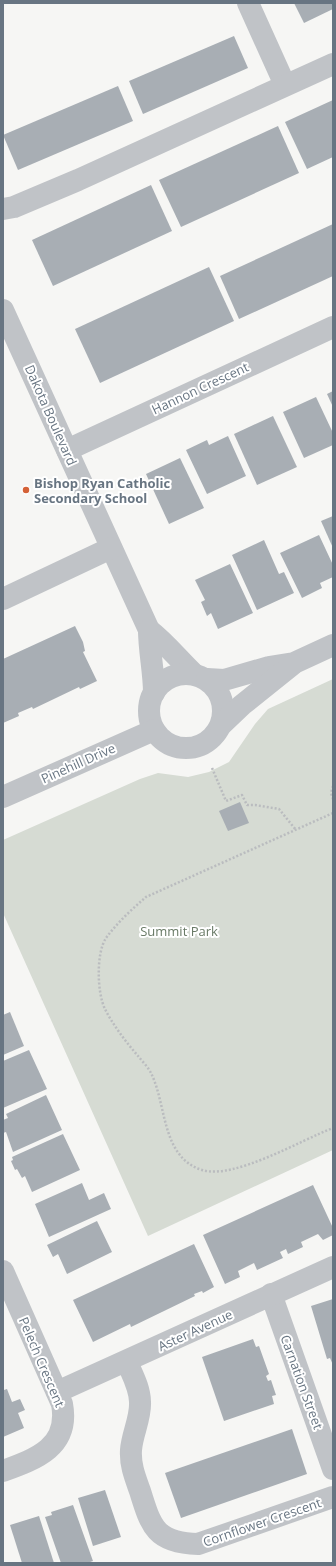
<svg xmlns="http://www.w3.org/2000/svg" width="336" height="1566" viewBox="0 0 336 1566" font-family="'Open Sans',sans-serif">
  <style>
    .green { fill: #d6dbd3 }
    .building { fill: #a8aeb4 }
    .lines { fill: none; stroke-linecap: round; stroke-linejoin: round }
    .path { stroke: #babcbf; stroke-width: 2.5; stroke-dasharray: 2 2; stroke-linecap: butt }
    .minor { stroke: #c0c3c7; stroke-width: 22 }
    .poi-dot { fill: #d46136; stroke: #fff; stroke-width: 1.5 }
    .labels { text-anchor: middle; stroke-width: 4; stroke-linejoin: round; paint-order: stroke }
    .street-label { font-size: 13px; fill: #687582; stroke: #fff }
    .poi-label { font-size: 13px; font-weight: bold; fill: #687582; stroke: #fff; text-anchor: start }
    .park-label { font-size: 13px; fill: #697a66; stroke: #fff }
  </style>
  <rect width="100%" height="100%" fill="#f6f6f4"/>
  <polygon class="green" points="333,679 333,1150 148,1236 3,913 3,840 140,779 158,773 188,777 209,772 229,762 255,724 268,709"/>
  <g class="building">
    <polygon points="294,3 333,3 333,9 304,23"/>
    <polygon points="234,36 248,68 143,114 129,81"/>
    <polygon points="118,86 133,121 18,170 3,135"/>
    <polygon points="333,100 333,157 307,169 285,122"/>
    <polygon points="278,126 299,173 181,227 159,180"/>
    <polygon points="151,185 172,231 53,286 32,240"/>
    <polygon points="333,224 333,276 239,319 220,276"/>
    <polygon points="209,267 234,321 100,383 75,329"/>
    <polygon points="333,391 333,407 327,394"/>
    <polygon points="316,397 333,433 333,445 304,458 283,412"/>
    <polygon points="273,416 297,467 257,485 234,434"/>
    <polygon points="228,436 246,476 207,494 186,450 207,440 209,445"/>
    <polygon points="180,458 204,508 169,524 146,474"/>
    <polygon points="333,516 333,548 321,521"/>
    <polygon points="319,535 333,565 333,577 320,583 322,588 302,598 280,553"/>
    <polygon points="264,540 279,574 284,572 294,593 257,610 232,555"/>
    <polygon points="230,564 253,613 218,629 211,613 207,616 201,602 205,600 195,580"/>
    <polygon points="75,626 83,642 85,651 83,652 97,681 80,689 79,687 33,709 32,707 18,713 19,716 3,723 3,659"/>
    <polygon points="240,802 249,823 228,831 219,811"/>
    <polygon points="10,1012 24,1046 3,1055 3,1015"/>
    <polygon points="29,1050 47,1089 3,1108 3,1061"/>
    <polygon points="46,1095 62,1130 13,1152 6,1132 3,1133 3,1120 8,1118 6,1114"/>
    <polygon points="63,1134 80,1170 32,1192 25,1176 22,1178 17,1169 15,1170 11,1161 13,1160 12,1157"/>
    <polygon points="82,1183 89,1200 104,1193 111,1209 49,1237 35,1204"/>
    <polygon points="313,1185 333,1228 333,1235 323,1240 318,1234 301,1242 303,1247 288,1254 286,1249 280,1252 283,1258 257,1270 254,1263 238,1271 240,1277 225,1284 203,1235"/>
    <polygon points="97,1221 112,1252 67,1274 58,1254 53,1257 47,1245"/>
    <polygon points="194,1244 214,1287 203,1293 202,1291 194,1294 195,1296 131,1327 130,1324 93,1342 73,1300"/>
    <polygon points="333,1299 333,1365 330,1358 327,1359 311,1306"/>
    <polygon points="253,1339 256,1347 259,1346 269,1374 266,1376 268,1381 271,1380 276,1395 272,1396 274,1404 224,1421 202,1357"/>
    <polygon points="3,1388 4,1390 7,1389 12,1402 20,1399 25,1410 18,1413 24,1428 3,1437"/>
    <polygon points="292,1429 307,1474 181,1518 165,1473"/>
    <polygon points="105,1490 121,1537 93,1546 78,1498"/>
    <polygon points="73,1505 93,1561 87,1563 61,1563 45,1517 52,1515 51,1512"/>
    <polygon points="39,1516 54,1563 22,1563 10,1525"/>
  </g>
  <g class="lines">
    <g class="path">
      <polyline points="212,768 226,801 242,795 247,805 255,805 279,809 296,830"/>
      <polyline points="333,786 331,793 333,799"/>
      <path d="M333,813L146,897C132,909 117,923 106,938C96,953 97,993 105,1009C113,1025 126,1042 138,1056C142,1061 148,1067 151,1073C167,1105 161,1157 202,1170C234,1180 301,1140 333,1128"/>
    </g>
    <g class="minor">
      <polyline points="248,3 285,85"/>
      <polyline points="3,209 14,207 78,180 333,64"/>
      <path d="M3,310L149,630C149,651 154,672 154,693"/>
      <polyline points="67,450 333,327"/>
      <polyline points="3,599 111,548"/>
      <path d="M149,630C166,643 179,660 195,675"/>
      <circle cx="186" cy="711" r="37"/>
      <polyline points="207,679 224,680 269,667 294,663 333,645"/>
      <polyline points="221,725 242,705 292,665"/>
      <polyline points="3,797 154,730"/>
      <path d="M3,1271L62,1404C70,1447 36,1459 3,1471"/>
      <polyline points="271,1294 333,1469"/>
      <path d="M127,1362C132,1374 140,1388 140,1402C141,1418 132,1434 131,1450C130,1465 135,1477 140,1491C151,1527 156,1543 198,1544L333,1497"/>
      <polyline points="57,1392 333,1267"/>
    </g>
  </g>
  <circle class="poi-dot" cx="26" cy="490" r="4"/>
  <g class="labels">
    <g class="street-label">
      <text transform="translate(200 388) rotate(-25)" y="5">Hannon Crescent</text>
      <text transform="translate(51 415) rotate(66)" y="5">Dakota Boulevard</text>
      <text transform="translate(78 763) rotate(-24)" y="5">Pinehill Drive</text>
      <text transform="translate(195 1330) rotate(-25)" y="5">Aster Avenue</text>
      <text transform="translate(42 1362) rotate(67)" y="5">Pelech Crescent</text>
      <text transform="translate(302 1382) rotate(70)" y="5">Carnation Street</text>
      <text transform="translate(262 1522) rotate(-19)" y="5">Cornflower Crescent</text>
    </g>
    <g class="poi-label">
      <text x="34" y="488">Bishop Ryan Catholic<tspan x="34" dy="15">Secondary School</tspan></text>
    </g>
    <g class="park-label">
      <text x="179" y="936">Summit Park</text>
    </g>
  </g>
  <rect width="336" height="1566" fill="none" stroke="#687582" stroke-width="8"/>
</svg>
